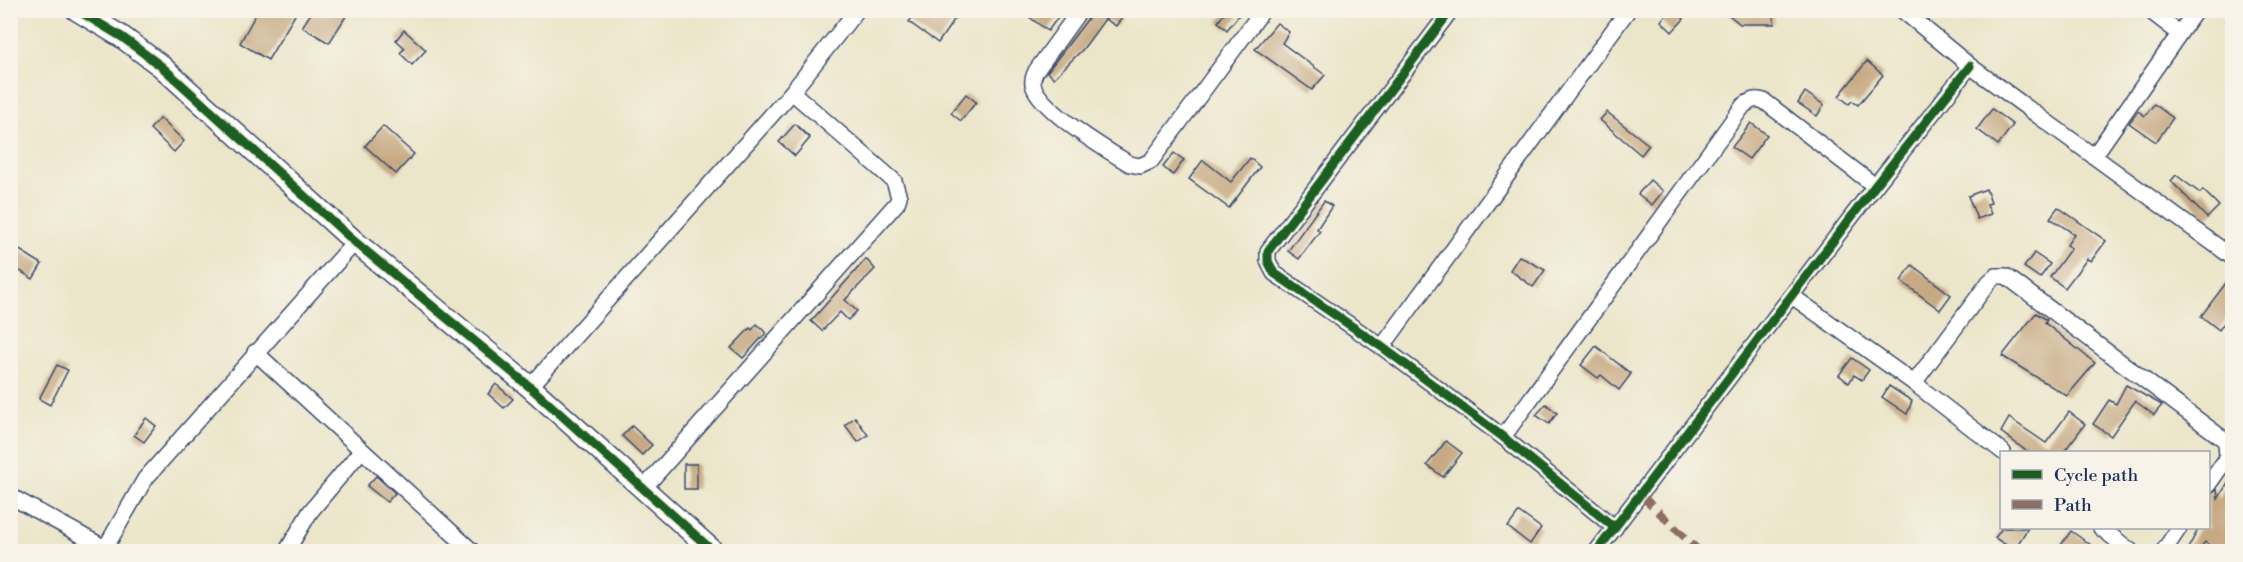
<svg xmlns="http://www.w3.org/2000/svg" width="2243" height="562" viewBox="0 0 2243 562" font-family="'Libre Bodoni',serif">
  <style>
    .building { fill: #c7aa84 }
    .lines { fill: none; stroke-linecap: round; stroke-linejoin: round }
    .street-casing { stroke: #3a4a6e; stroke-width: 18 }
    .secondary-casing { stroke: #3a4a6e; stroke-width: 24 }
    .street { stroke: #fff; stroke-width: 15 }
    .secondary { stroke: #fff; stroke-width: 21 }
    .quiet { stroke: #8d6e63; stroke-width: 8; stroke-dasharray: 15 8; stroke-linecap: butt }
    .cycleway-casing { stroke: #f7f3e8; stroke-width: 13 }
    .cycleway { stroke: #1b5e20; stroke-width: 9 }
  </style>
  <rect width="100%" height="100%" fill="#f7f3e8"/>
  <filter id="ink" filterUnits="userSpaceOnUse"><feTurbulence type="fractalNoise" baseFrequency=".0167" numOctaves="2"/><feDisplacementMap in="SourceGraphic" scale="12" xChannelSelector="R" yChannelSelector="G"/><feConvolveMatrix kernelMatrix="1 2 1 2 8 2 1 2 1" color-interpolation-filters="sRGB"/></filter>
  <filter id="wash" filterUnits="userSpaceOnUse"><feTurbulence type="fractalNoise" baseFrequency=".008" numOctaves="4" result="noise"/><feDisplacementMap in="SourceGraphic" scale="24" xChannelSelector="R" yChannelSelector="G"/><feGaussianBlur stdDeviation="1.35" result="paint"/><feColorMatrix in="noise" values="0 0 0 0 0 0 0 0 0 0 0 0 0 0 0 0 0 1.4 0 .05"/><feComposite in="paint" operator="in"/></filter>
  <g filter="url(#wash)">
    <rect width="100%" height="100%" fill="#ebe5c9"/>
    <g id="blocks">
      <g class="building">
        <polygon points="258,10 298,10 268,60 240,43"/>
        <polygon points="313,10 350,10 329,43 302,27"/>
        <polygon points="917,10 956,10 953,15 956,17 938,43 909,22"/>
        <polygon points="1020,10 1063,10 1048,31"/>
        <polygon points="1091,10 1115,10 1123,16 1116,26 1105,19 1083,49 1054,78 1047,72 1090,16"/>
        <polygon points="1227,10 1243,10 1227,30 1218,22"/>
        <polygon points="1670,10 1674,10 1684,19 1672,32 1661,21"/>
        <polygon points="1723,10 1774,10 1774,24 1740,24"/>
        <polygon points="1277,23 1289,32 1282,43 1325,75 1312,90 1255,49"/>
        <polygon points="404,30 426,50 412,65 400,53 405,48 396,40"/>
        <polygon points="1867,61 1883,75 1858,105 1852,101 1849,104 1839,96"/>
        <polygon points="1805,92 1824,105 1817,116 1798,103"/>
        <polygon points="966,94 976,102 961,121 951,113"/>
        <polygon points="2154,104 2173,118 2156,142 2129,123 2138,111 2145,116"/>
        <polygon points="1992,109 2013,125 1998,145 1977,129"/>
        <polygon points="1607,112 1649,145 1641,155 1600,120"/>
        <polygon points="160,118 184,141 174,152 150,129"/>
        <polygon points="1751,123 1767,135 1749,159 1732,147"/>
        <polygon points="795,124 810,138 795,156 779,142"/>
        <polygon points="383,126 414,154 396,174 365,146"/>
        <polygon points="1174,153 1184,160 1173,175 1163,167"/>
        <polygon points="1250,158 1260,167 1229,208 1189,179 1203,160 1231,182"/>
        <polygon points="2176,175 2200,193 2203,190 2219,206 2207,218 2171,181"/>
        <polygon points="1650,180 1663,191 1652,205 1638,194"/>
        <polygon points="1986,189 1991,203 1987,204 1991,214 1977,219 1968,196"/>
        <polygon points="1324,201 1332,206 1317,229 1320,231 1299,259 1288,251"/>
        <polygon points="2058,207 2106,241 2091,261 2087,259 2065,288 2050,277 2071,248 2067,245 2074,234 2050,218"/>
        <polygon points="18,249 42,264 33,279 10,265"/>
        <polygon points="2034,253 2050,264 2040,278 2024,267"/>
        <polygon points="1519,256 1545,270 1533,287 1510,270"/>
        <polygon points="866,259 875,269 845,300 857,311 848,320 840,312 822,331 811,321"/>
        <polygon points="1912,265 1951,295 1940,310 1901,281"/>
        <polygon points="2232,275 2232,312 2219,330 2201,316"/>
        <polygon points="2036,313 2047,320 2045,323 2095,363 2067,396 2002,356"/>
        <polygon points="757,324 766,333 743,358 731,348 750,328 752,330"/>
        <polygon points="1596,346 1631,374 1619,390 1601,375 1598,378 1581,365"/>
        <polygon points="1852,358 1869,370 1862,380 1854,375 1849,383 1839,375"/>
        <polygon points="57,365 68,370 50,405 39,399"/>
        <polygon points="496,384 513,399 504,408 488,394"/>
        <polygon points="2126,385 2162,405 2154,415 2135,401 2111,436 2093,424 2109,400 2116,404"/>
        <polygon points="1889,386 1912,401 1907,414 1882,397"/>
        <polygon points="1546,404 1557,413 1549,424 1536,415"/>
        <polygon points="2069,412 2085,424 2063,453 2029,453 2001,432 2009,418 2046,443"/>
        <polygon points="855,417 868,435 858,442 845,425"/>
        <polygon points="146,418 156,426 144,442 134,435"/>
        <polygon points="632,426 652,445 642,455 622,436"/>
        <polygon points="1446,441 1462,453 1443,477 1427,465"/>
        <rect x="684" y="464" width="13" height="25"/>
        <polygon points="376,476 395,493 387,502 367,486"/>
        <polygon points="2232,476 2232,552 2219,552 2205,542 2197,552 2186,552 2199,528 2208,528 2208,495 2217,489 2218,499"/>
        <polygon points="1519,512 1541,528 1530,544 1508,527"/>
        <polygon points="2002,528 2028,528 2014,550 1995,538"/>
        <polygon points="2071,531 2101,552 2056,552"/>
      </g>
    </g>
  </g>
  <g filter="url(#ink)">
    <use href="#blocks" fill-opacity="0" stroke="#3a4a6e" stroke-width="1.5"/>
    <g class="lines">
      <defs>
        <g id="street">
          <path d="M1080,10L1036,71C1034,75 1032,80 1033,84C1038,109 1108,151 1130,164L1140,166L1151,161L1263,10"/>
          <polyline points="1451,10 1268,251 1268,261 1274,273 1382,347 1503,437 1615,528"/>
          <polyline points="1902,10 1970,66 2232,257"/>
          <polyline points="2149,10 2179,33"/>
          <polyline points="2094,156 2196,10"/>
          <polyline points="1792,296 1914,383 2003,452"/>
          <polyline points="1382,347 1628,10"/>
          <polyline points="255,352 473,552"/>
          <polyline points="1914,383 1989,282 1996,276 2006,276 2226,441 2227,458 2208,485"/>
          <polyline points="530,387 792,92 857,10"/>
          <path d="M1503,437L1743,106C1751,100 1755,98 1764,101L1875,186"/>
          <polyline points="643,489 897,203 899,197 894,181 792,92"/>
          <polyline points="10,496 105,548"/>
          <polyline points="2101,528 2132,552"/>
          <polyline points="103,552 145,479 355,242"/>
          <polyline points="286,552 310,512 361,451"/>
          <polyline points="1596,552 1875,186 1970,66"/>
          <polyline points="2163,552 2179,528"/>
        </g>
        <polyline id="secondary" points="77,10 122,37 161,66 355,242 530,387 714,552"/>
      </defs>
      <use href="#street" class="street-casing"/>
      <use href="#secondary" class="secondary-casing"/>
      <use href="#street" class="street"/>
      <use href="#secondary" class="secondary"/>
      <polyline class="quiet" points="1641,495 1700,552"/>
      <defs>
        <g id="cycleway">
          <polyline points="77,10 122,37 161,66 355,242 530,387 714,552"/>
          <polyline points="1451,10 1268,251 1268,261 1274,273 1382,347 1503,437 1615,528"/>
          <polyline points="1596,552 1875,186 1970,66"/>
        </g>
      </defs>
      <use href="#cycleway" class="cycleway-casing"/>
      <use href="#cycleway" class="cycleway"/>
    </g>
  </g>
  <rect width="2243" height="562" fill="none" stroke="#f7f3e8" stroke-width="36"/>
  <rect x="2000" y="451" width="210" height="78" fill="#f7f3e8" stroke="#9fa5b1" stroke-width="1.5"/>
  <rect x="2012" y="470" width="30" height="9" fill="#1b5e20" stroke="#9fa5b1" stroke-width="1.5"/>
  <text x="2054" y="481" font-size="18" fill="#1b2f5e">Cycle path</text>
  <rect x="2012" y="500" width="30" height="9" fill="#8d6e63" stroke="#9fa5b1" stroke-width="1.5"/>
  <text x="2054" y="511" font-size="18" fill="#1b2f5e">Path</text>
</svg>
